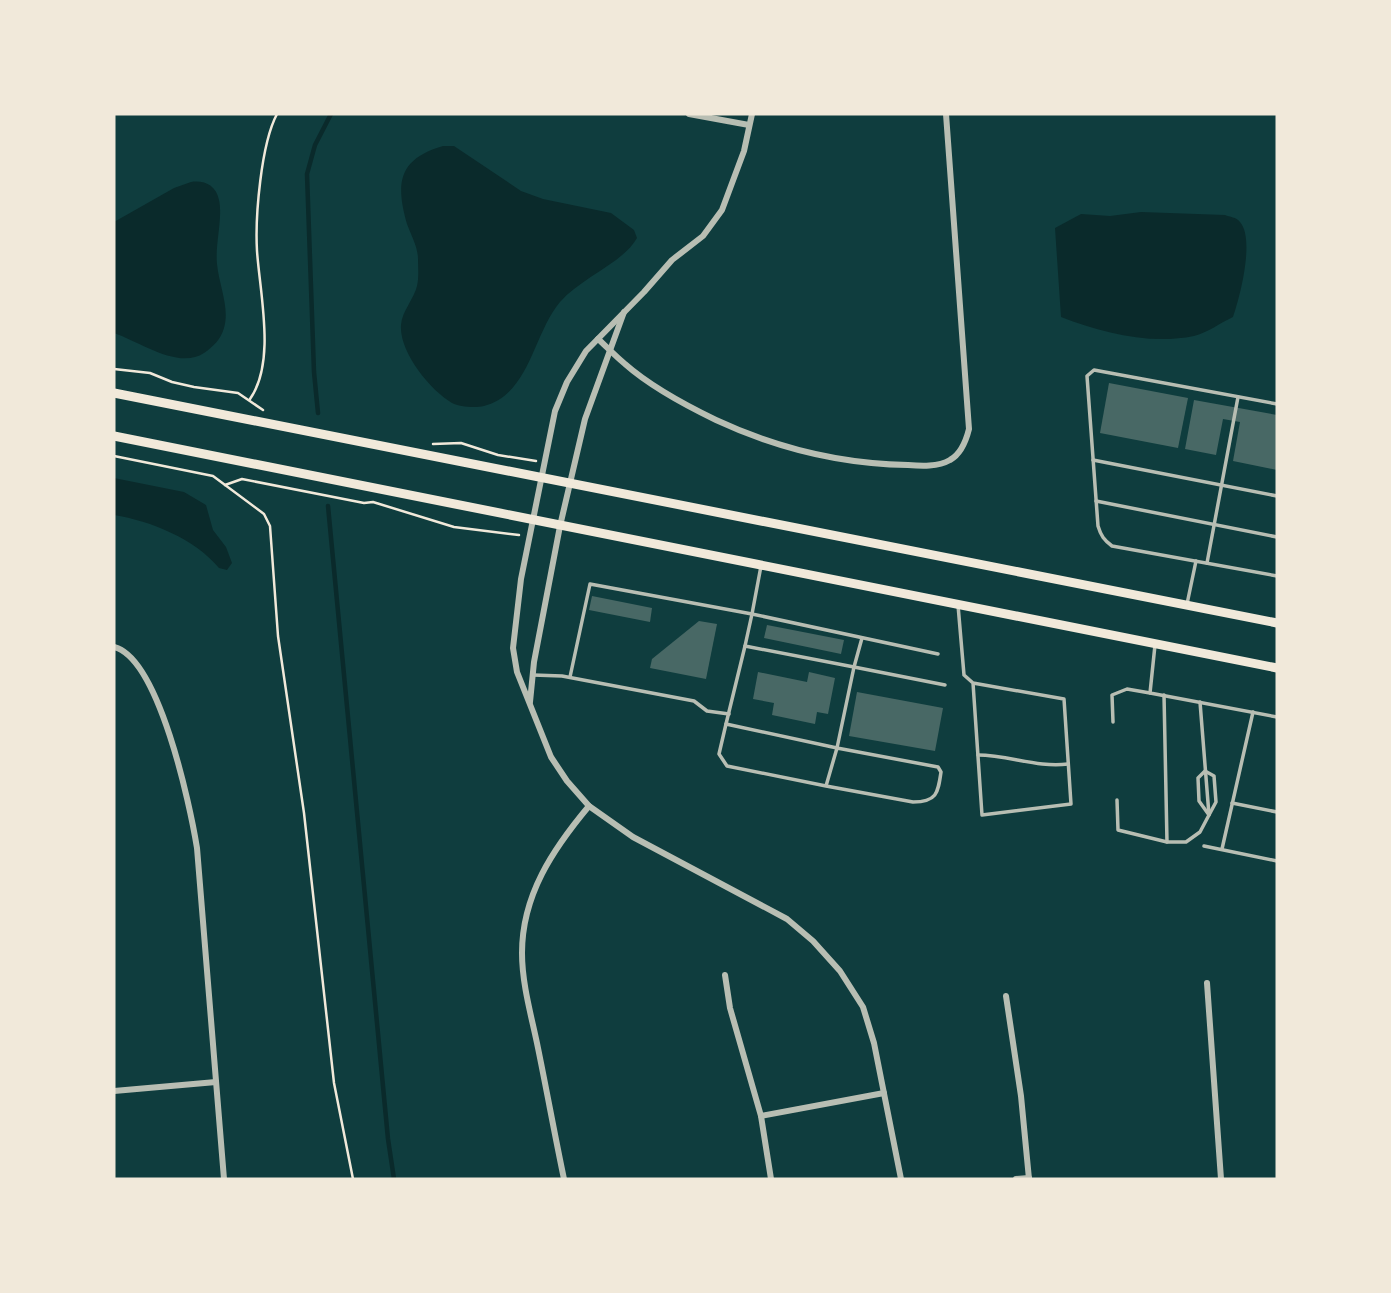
<svg xmlns="http://www.w3.org/2000/svg" width="1391" height="1293" viewBox="0 0 1391 1293" font-family="Lora,serif">
  <style>
    .water { fill: #0a2a2b }
    .lines { fill: none; stroke-linecap: round; stroke-linejoin: round }
    .stream { stroke: #0a2a2b; stroke-width: 4.5 }
    .building { fill: #486865 }
    .path { stroke: #f1e9da; stroke-width: 2.5 }
    .service { stroke: #b8beb3; stroke-width: 3.5 }
    .minor { stroke: #b8beb3; stroke-width: 6 }
    .secondary { stroke: #f1e9da; stroke-width: 9 }
  </style>
  <rect width="100%" height="100%" fill="#0f3d3e"/>
  <g class="water">
    <path d="M443,146H454L521,191L543,199L611,213L634,230L637,238C623,263 582,277 560,302C533,334 530,394 484,406C475,408 460,407 452,403C430,390 399,352 401,325C402,311 414,299 417,286C419,278 418,267 418,259C418,247 411,235 407,224C395,182 399,159 443,146Z"/>
    <path d="M191,182C204,180 216,185 219,200C223,218 215,244 217,264C219,285 230,308 224,328C221,339 213,347 204,353C179,370 140,342 114,333V222L174,188Z"/>
    <path d="M1141,212L1225,215C1230,217 1236,217 1240,222C1255,239 1240,297 1233,317C1220,323 1207,333 1194,336C1150,345 1102,333 1061,317L1055,228L1081,214L1110,216Z"/>
    <path d="M114,478L184,492L206,505L213,530L226,547L232,563L227,570L219,568C195,539 151,521 114,515Z"/>
  </g>
  <g class="lines">
    <g class="stream">
      <polyline points="318,413 314,372 307,174 315,145 331,114"/>
      <polyline points="328,506 388,1139 394,1179"/>
    </g>
  </g>
  <g class="building">
    <polygon points="1109,383 1188,398 1178,448 1100,433"/>
    <polygon points="1194,400 1277,415 1277,470 1233,461 1240,422 1223,419 1216,455 1185,449"/>
    <polygon points="592,596 652,608 650,622 589,610"/>
    <polygon points="699,621 717,624 706,679 650,668 652,659"/>
    <polygon points="767,625 844,640 841,654 764,638"/>
    <polygon points="758,672 807,682 809,672 835,678 828,714 817,712 815,724 772,715 774,703 753,699"/>
    <polygon points="857,692 943,708 935,751 849,736"/>
  </g>
  <g class="lines">
    <g class="path">
      <polyline points="114,369 150,373 172,382 194,387 238,393 263,410"/>
      <path d="M250,399C276,362 260,295 257,251C255,217 261,144 277,114"/>
      <polyline points="433,444 461,443 498,455 536,461"/>
      <polyline points="114,456 213,476 264,514 270,526 278,636 304,813 334,1083 353,1179"/>
      <polyline points="225,485 242,479 364,503 373,502 454,527 519,535"/>
    </g>
    <g class="service">
      <path d="M1277,404L1094,370L1087,376L1098,526C1101,536 1104,540 1112,546L1277,576"/>
      <polyline points="1093,460 1277,496"/>
      <polyline points="1096,501 1277,537"/>
      <polyline points="1207,563 1238,397"/>
      <polyline points="761,566 752,614 938,654"/>
      <polyline points="1187,604 1196,561"/>
      <polyline points="958,605 964,675 973,683 1064,699 1071,804 982,815 973,683"/>
      <polyline points="862,638 854,667 945,685"/>
      <polyline points="1155,645 1150,693 1277,717"/>
      <polyline points="533,675 562,676 694,701 707,711 729,714"/>
      <path d="M570,677L590,584L752,614L745,646L854,667L837,748L938,767L941,772C938,793 937,802 913,802L826,786L837,748L726,724L719,754L727,766L826,786"/>
      <polyline points="1164,695 1167,842"/>
      <polyline points="1113,722 1112,695 1127,689 1150,693"/>
      <polyline points="726,724 745,646"/>
      <path d="M978,755C1009,755 1037,768 1068,764"/>
      <polygon points="1205,771 1214,776 1216,802 1209,815 1199,801 1198,778"/>
      <polyline points="1117,800 1118,830 1167,842 1186,842 1200,832 1209,815 1200,702"/>
      <polyline points="1232,803 1277,812"/>
      <polyline points="1204,846 1277,861"/>
      <polyline points="1222,849 1253,712"/>
    </g>
    <g class="minor">
      <polyline points="689,114 749,125"/>
      <polyline points="752,114 744,151 722,210 703,236 672,260 644,292 586,351 567,382 555,411 521,579 513,648 517,672 551,757 567,781 589,806 633,837 787,919 813,941 840,971 863,1007 874,1043 901,1179"/>
      <path d="M598,339C607,347 615,356 625,364C651,387 685,405 716,420C776,448 841,464 908,465C921,466 938,467 950,460C961,454 966,441 969,429L946,114"/>
      <path d="M114,647C159,658 190,805 197,848L224,1179"/>
      <polyline points="530,702 534,662 560,526 585,419 624,312"/>
      <polyline points="725,975 730,1008 761,1116 771,1179"/>
      <polyline points="1207,983 1221,1179"/>
      <polyline points="1006,996 1021,1096 1029,1179"/>
      <polyline points="114,1091 216,1082"/>
      <polyline points="761,1116 884,1093"/>
      <path d="M564,1179C555,1136 547,1092 538,1048C532,1018 522,985 522,953C522,895 553,849 589,806"/>
      <polyline points="1016,1179 1029,1178"/>
    </g>
    <g class="secondary">
      <polyline points="114,393 1277,623"/>
      <polyline points="114,436 1277,668"/>
    </g>
  </g>
  <rect width="1391" height="1293" fill="none" stroke="#f1e9da" stroke-width="231"/>
</svg>
